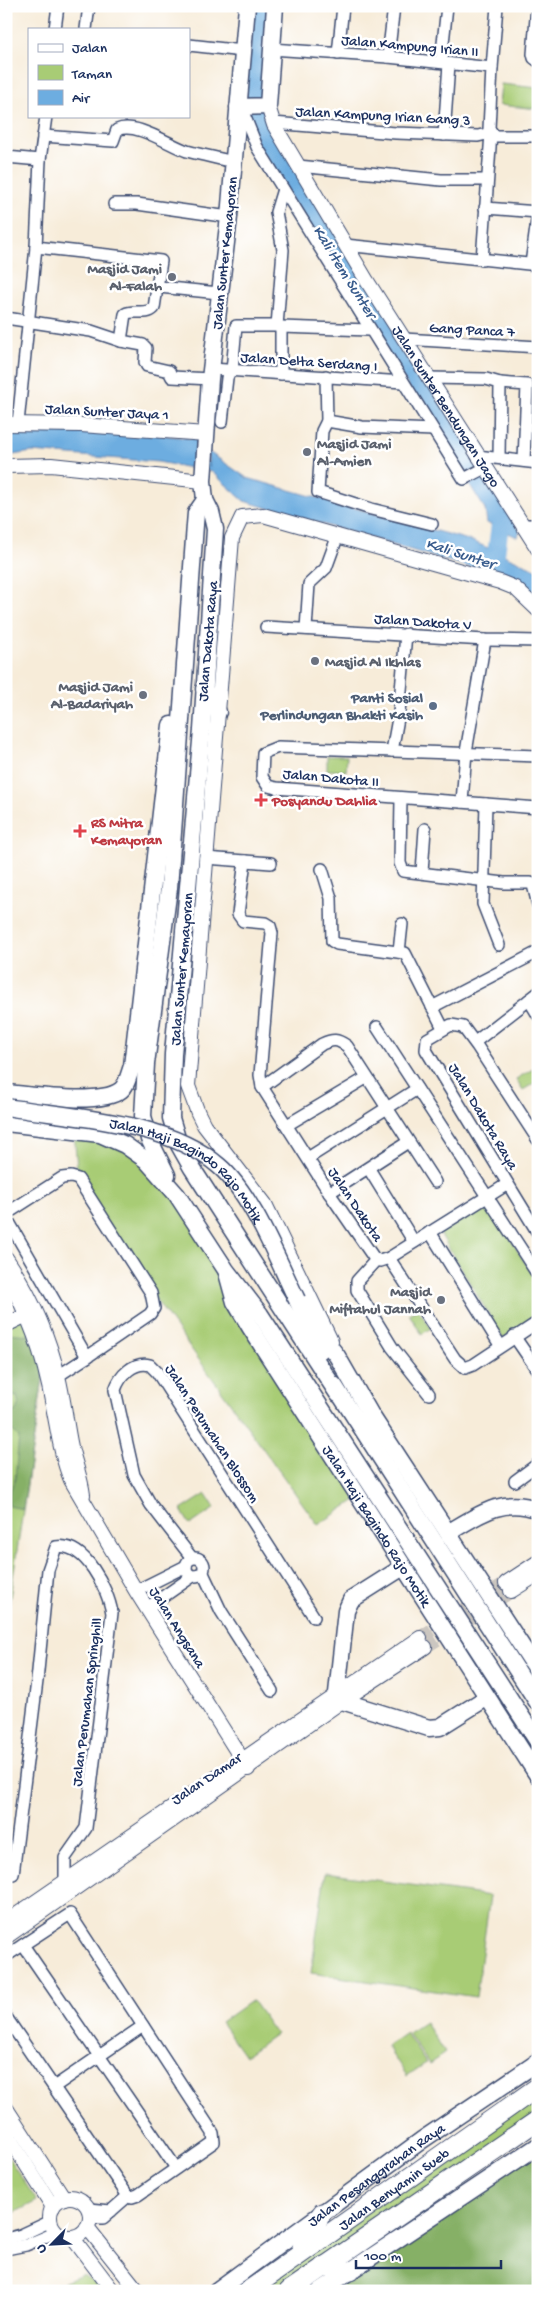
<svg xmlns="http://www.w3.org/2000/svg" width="544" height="2297" viewBox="0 0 544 2297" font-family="'Gochi Hand',sans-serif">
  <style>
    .green { fill: #a8cc75; stroke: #627e6a }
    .forest { fill: #86b066; stroke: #507062 }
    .water { fill: #6dade0; stroke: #446e9f }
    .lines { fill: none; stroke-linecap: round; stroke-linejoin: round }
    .river { stroke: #6dade0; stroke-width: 18 }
    .tertiary-tunnel { stroke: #cbc6c0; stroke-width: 14; stroke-dasharray: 14 7; stroke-linecap: butt }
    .minor-casing { stroke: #3c4b70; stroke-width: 14 }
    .tertiary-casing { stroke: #3c4b70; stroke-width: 16 }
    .secondary-casing { stroke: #3c4b70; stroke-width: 19 }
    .primary-casing { stroke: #3c4b70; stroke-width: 21 }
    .minor { stroke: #fff; stroke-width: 11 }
    .tertiary { stroke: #fff; stroke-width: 14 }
    .secondary { stroke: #fff; stroke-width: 16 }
    .primary { stroke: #fff; stroke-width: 19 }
    .secondary-bridge-casing { stroke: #3c4b70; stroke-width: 19; stroke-linecap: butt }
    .secondary-bridge { stroke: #fff; stroke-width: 16 }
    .worship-dot { fill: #6b7280; stroke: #fff; stroke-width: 2 }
    .service-dot { fill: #5c6f8a; stroke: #fff; stroke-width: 2 }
    .health-dot { fill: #e0444e; stroke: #fff; stroke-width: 2 }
    .labels { text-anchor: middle; stroke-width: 5; stroke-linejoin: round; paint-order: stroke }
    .street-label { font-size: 15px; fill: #1b2f5e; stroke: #fff }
    .worship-label { font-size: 15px; font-weight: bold; fill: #5b616d; stroke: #fff; text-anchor: end }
    .service-label { font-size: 15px; font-weight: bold; fill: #4e5e75; stroke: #fff; text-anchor: end }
    .health-label { font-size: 15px; font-weight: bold; fill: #be3a42; stroke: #fff; text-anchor: start }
    .water-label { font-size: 16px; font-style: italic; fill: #385b8c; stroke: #fff }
  </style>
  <rect width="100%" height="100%" fill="#fff"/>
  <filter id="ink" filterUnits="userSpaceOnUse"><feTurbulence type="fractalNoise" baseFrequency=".02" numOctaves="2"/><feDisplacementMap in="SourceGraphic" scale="10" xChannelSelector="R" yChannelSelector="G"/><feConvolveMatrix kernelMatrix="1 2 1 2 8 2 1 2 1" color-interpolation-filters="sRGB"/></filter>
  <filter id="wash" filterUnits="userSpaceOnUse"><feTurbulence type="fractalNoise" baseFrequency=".0096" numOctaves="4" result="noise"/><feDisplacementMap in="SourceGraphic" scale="20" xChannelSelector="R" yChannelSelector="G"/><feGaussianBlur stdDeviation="1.12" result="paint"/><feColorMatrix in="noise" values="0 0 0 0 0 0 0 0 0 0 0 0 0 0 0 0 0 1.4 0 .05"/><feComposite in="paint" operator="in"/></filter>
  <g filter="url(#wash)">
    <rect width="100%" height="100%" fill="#f7ecd9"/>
    <g class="green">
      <polygon points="501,84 538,88 538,109 499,105"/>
      <polygon points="327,756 347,756 346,771 327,770"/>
      <polygon points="538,1066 538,1081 523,1090 516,1079"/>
      <polygon points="74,1132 125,1145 177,1195 359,1498 318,1525 151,1293 78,1179"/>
      <polygon points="487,1200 538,1284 538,1317 503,1338 438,1230"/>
      <polygon points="418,1309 431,1328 422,1334 409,1314"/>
      <polygon points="26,1315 45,1365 6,1624 6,1325"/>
      <polygon points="206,1494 215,1508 190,1525 181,1510"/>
      <polygon points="325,1873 490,1896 476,1997 311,1973"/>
      <polygon points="252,2000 276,2034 245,2056 221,2022"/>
      <polygon points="425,2022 445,2053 429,2064 408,2033"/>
      <polygon points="406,2033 426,2063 407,2076 387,2046"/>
      <polygon points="538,2087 538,2120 289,2291 248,2291"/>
      <polygon points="6,2154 37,2201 6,2217"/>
      <polygon points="83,2275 106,2291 39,2291"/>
    </g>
    <g class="forest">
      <polygon points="6,1333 29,1335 45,1365 23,1509 9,1506 8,1497 15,1479 19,1437 13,1431 6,1432 6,1417 17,1410 19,1406 17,1396 6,1398"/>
      <polygon points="538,2148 538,2291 332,2291"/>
    </g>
    <g class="water">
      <polygon points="254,6 269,6 262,109 520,531 517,537 487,523 485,509 258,146 245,109"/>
      <polygon points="82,426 196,439 210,468 206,450 247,478 472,541 538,570 538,600 527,589 513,580 244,501 212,472 158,462 32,452 6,456 6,429"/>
    </g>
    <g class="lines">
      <polyline class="river" points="495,562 501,517 496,508"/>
    </g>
  </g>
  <g filter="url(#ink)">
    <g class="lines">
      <g class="tertiary-tunnel">
        <polyline points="420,1638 506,1583"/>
        <polyline points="425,1647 511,1591"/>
      </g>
      <defs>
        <g id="minor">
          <polyline points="537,6 533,54 534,58 538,61"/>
          <polyline points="55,29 58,6"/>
          <polyline points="86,29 89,6"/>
          <polyline points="189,45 243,51"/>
          <polyline points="271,49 388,57 492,68 489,129 495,136 538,136"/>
          <polyline points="338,54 343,6"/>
          <polyline points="388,57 394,6"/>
          <polyline points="441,62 447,6"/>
          <polyline points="492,68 497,6"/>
          <polyline points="241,107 257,147 464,479 485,468"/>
          <polyline points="273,123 396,133 478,136 491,133 482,260"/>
          <polyline points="444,135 449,64"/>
          <path d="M43,136L113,141L117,130C136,121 169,145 187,151C202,155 217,158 233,162"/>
          <polyline points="6,157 40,160"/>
          <polyline points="298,166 441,180 487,180"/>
          <polyline points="114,204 137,204 229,217"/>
          <polyline points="485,208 538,212"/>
          <polyline points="345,245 538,265"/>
          <path d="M36,247L161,261L154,308C146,316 134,309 125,314L121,341"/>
          <polyline points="531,264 538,213"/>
          <polyline points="159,287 219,293"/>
          <polyline points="6,318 91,331 121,341 143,345 146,348 145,362 147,366 169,371 172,377 210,379"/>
          <polyline points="281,327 369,330"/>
          <polyline points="404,339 538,347"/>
          <polyline points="212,369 403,382"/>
          <polyline points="281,374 281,327 277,326 283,250 276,212 283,189"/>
          <polyline points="326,376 327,421 322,431 318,492 371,509 432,524"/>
          <polyline points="428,378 486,379 500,383 499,458"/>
          <polyline points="500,383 527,385 524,461"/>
          <polyline points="327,421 362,427 433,430"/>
          <polyline points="222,422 227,378 229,373 232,371 236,326 277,326"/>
          <polyline points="18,423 36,247 40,160 46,116"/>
          <polyline points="477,456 538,463"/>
          <polyline points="522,525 538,525"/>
          <polyline points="266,627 485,640 538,641"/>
          <polyline points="306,629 309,584 326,568 338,535"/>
          <polyline points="392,751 399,713 406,634"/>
          <polyline points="538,756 278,747 263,753 262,777 268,786 276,788 538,808"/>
          <polyline points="401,798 400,863 403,871 504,883 531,883 533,885 538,905"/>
          <polyline points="462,802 466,752 485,640"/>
          <polyline points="486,804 483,904 499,945"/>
          <polyline points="205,858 271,863"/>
          <polyline points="245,861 238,914 243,921 265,923 270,926 272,933 260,1075 262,1087 332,1197 374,1258 380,1261 389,1258 506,1185"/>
          <polyline points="322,869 331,898 332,941 337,944 405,953 443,1028"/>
          <polyline points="422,872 425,829"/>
          <polyline points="399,952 402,924"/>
          <polyline points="529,1000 538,1015"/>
          <polyline points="432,1007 538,952"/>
          <polyline points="377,1027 538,1275"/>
          <polyline points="475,1042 538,993"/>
          <path d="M262,1087L322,1044C333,1039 337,1039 347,1046L435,1182"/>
          <polyline points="287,1125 366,1078"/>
          <polyline points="538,1140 477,1046 463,1027 451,1025 427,1039 426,1050 538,1233"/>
          <polyline points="308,1158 417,1089"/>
          <polyline points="369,1169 414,1242"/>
          <polyline points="329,1193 408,1142"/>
          <polyline points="6,1214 62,1178 71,1177 78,1179 151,1293 154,1308 150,1314 87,1357 6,1217"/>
          <polyline points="430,1232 500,1345"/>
          <polyline points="389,1258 455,1359 465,1368 473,1365 538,1322"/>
          <polyline points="376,1260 357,1281 357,1290 392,1347 429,1394"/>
          <polyline points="514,1336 538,1371"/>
          <polyline points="58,1376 87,1357"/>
          <polyline points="515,1481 538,1464"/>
          <path d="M192,1558L151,1505L134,1475L115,1390C120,1375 134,1361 150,1365L157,1372L314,1617"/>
          <circle cx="195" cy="1567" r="9"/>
          <polyline points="203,1573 221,1611 272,1691"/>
          <polyline points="136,1591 186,1566"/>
          <polyline points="147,1608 193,1576"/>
          <path d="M13,1874L37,1681L48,1570L56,1547C85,1542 108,1589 112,1613L86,1828L65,1858V1882"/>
          <polyline points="23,1945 176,2168"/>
          <polyline points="6,1956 70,1914 213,2133 214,2142 138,2195 132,2197 128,2196 103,2218 91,2218"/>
          <polyline points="6,2017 128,2196"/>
          <polyline points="54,2087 143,2026"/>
          <polyline points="89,2209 111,2211"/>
          <polyline points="6,2239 21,2235 51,2221"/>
          <polyline points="6,2249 26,2245 57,2232"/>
        </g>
        <g id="tertiary">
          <path id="s1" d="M268,106L274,125L367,281L538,549"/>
          <polyline points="6,424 81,425 206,434"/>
          <polyline points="6,466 51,465 203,481"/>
          <path d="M6,1258C30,1294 48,1334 58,1376C64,1400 66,1424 71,1447C75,1464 81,1478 83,1495"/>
          <path d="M6,1277C31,1315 45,1361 53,1406C58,1431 61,1456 71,1480L136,1591L248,1769"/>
          <polyline points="6,1325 35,1311"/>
          <polyline points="331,1341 265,1204 204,1125 198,1113 188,1086 232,538 242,517 263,515 500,582 515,588 538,610"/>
          <polyline points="506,1583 538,1562"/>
          <polyline points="511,1591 538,1574"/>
          <polyline points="6,1922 420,1638"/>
          <polyline points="6,1937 342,1701 425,1647"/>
          <polyline points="6,2108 64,2198"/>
          <polyline points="6,2133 53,2207"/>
          <circle cx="70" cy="2217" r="20"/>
          <polyline points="87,2227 138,2291"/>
          <polyline points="72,2237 113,2291"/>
        </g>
        <g id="secondary">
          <polyline points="247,6 229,217 210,379 203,481 205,500 211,512 215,529 202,730 173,1054 171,1118 179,1145 192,1168 338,1394"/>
          <polyline points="238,107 268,106 275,6"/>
          <polyline points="204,689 218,712"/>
          <path d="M6,1093C31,1095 101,1106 121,1090C127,1085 129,1074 132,1066L171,725"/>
          <polyline points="6,1123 100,1134 125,1145 146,1160 177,1195 226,1270 260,1314 538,1742"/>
          <polyline points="167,1175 149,1139 143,1116 146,1064 169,888 195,525 196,513 205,500"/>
          <path id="s2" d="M227,1273L235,1302L250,1327L538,1776"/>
          <polyline points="297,1300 320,1351"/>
          <polyline points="316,1329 337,1356 371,1415 538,1671"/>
          <polyline points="334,1385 538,1703"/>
          <path d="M448,1533C478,1515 503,1496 538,1510"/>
          <polyline points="337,1693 346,1611 351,1600 403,1567"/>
          <polyline points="342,1701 429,1728 440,1727 486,1698"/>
          <path id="s3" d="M216,2291L422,2140L538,2062"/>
          <polyline points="320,2291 538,2146"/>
        </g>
        <g id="primary">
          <polyline points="537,2063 538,2063"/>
          <polyline points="302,2247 322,2213"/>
          <polyline points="324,2266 350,2271"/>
          <path id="s4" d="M248,2291L538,2087"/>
          <polyline points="289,2291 538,2120"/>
        </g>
      </defs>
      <use href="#minor" class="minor-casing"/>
      <use href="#tertiary" class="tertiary-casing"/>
      <use href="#secondary" class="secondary-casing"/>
      <use href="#primary" class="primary-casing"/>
      <use href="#minor" class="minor"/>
      <use href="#tertiary" class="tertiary"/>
      <use href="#secondary" class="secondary"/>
      <use href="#primary" class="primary"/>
      <defs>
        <g id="secondary-bridge">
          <path id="s5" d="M6,1107C73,1118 166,1120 219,1166C252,1194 278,1261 297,1300"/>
        </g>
      </defs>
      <use href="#secondary-bridge" class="secondary-bridge-casing"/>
      <use href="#secondary-bridge" class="secondary-bridge"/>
    </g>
  </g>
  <g class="worship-dot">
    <circle cx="172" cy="277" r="5"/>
    <circle cx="307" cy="452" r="5"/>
    <circle cx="315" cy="661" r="5"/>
    <circle cx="143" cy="695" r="5"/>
    <circle cx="441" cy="1300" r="5"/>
  </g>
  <circle class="service-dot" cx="433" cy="706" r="5"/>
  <g class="health-dot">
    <path d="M258.5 792.5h5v5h5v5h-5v5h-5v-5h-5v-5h5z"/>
    <path d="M77.5 823.5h5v5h5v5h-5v5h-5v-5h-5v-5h5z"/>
  </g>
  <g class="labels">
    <g class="street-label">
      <text transform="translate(410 45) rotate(5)" y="5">Jalan Kampung Irian II</text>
      <text transform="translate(383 115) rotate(3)" y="5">Jalan Kampung Irian Gang 3</text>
      <text transform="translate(224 253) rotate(-84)" y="5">Jalan Sunter Kemayoran</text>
      <text transform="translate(472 329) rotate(3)" y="5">Gang Panca 7</text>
      <text transform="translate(309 361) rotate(4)" y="5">Jalan Delta Serdang I</text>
      <text dy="5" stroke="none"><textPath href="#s1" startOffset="350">Jalan Sunter Bendungan Jago</textPath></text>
      <text transform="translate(107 411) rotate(3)" y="5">Jalan Sunter Jaya 1</text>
      <text transform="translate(423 621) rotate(4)" y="5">Jalan Dakota V</text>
      <text transform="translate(207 641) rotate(-85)" y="5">Jalan Dakota Raya</text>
      <text transform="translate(331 777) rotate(5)" y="5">Jalan Dakota II</text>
      <text transform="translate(181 969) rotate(-85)" y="5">Jalan Sunter Kemayoran</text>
      <text transform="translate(484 1116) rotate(59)" y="5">Jalan Dakota Raya</text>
      <text dy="5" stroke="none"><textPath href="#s5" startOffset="199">Jalan Haji Bagindo Rajo Motik</textPath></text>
      <text transform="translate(356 1204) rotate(56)" y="5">Jalan Dakota</text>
      <text transform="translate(213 1433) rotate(57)" y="5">Jalan Perumahan Blossom</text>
      <text dy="5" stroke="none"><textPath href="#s2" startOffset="295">Jalan Haji Bagindo Rajo Motik</textPath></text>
      <text transform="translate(178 1627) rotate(58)" y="5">Jalan Angsana</text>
      <text transform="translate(86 1702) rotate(-83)" y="5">Jalan Perumahan Springhill</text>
      <text transform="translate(206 1778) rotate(-34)" y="5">Jalan Damar</text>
      <text dy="5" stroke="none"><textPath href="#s3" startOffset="198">Jalan Pesanggrahan Raya</textPath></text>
      <text dy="5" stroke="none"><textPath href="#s4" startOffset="178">Jalan Benyamin Sueb</textPath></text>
    </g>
    <g class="worship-label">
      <text x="162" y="273">Masjid Jami<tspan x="162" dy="17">Al-Falah</tspan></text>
      <text x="317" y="448" text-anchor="start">Masjid Jami<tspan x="317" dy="17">Al-Amien</tspan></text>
      <text x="325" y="666" text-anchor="start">Masjid Al Ikhlas</text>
      <text x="133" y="691">Masjid Jami<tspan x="133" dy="17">Al-Badariyah</tspan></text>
      <text x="431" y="1296">Masjid<tspan x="431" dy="17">Miftahul Jannah</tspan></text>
    </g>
    <g class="service-label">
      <text x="423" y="702">Panti Sosial<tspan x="423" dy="17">Perlindungan Bhakti Kasih</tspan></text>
    </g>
    <g class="health-label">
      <text x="272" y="805">Posyandu Dahlia</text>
      <text x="91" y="827">RS Mitra<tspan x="91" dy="17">Kemayoran</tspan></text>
    </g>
    <g class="water-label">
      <text transform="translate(346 271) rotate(58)" y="6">Kali Item Sunter</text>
      <text transform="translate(461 552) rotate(18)" y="6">Kali Sunter</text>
    </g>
  </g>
  <rect width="544" height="2297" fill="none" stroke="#fff" stroke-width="25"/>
  <rect x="28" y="28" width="162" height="90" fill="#ffffff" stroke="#a4acbf"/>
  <rect x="38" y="44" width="25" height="8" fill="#ffffff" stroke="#a4acbf"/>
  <text x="72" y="52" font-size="15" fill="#1b2f5e">Jalan</text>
  <rect x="38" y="65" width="25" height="15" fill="#a8cc75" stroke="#a4acbf"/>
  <text x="72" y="78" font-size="15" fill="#1b2f5e">Taman</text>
  <rect x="38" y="90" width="25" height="15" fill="#6dade0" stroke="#a4acbf"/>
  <text x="72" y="102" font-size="15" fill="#1b2f5e">Air</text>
  <g transform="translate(52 2244) rotate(246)" stroke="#ffffff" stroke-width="4" paint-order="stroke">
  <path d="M0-4L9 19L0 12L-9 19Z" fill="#1b2f5e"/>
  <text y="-8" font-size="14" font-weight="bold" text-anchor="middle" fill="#1b2f5e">U</text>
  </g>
  <path d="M356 2260v8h145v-8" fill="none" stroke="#1b2f5e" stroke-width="2.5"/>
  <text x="364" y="2260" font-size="15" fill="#1b2f5e" stroke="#ffffff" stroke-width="4" paint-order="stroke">100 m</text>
</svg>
